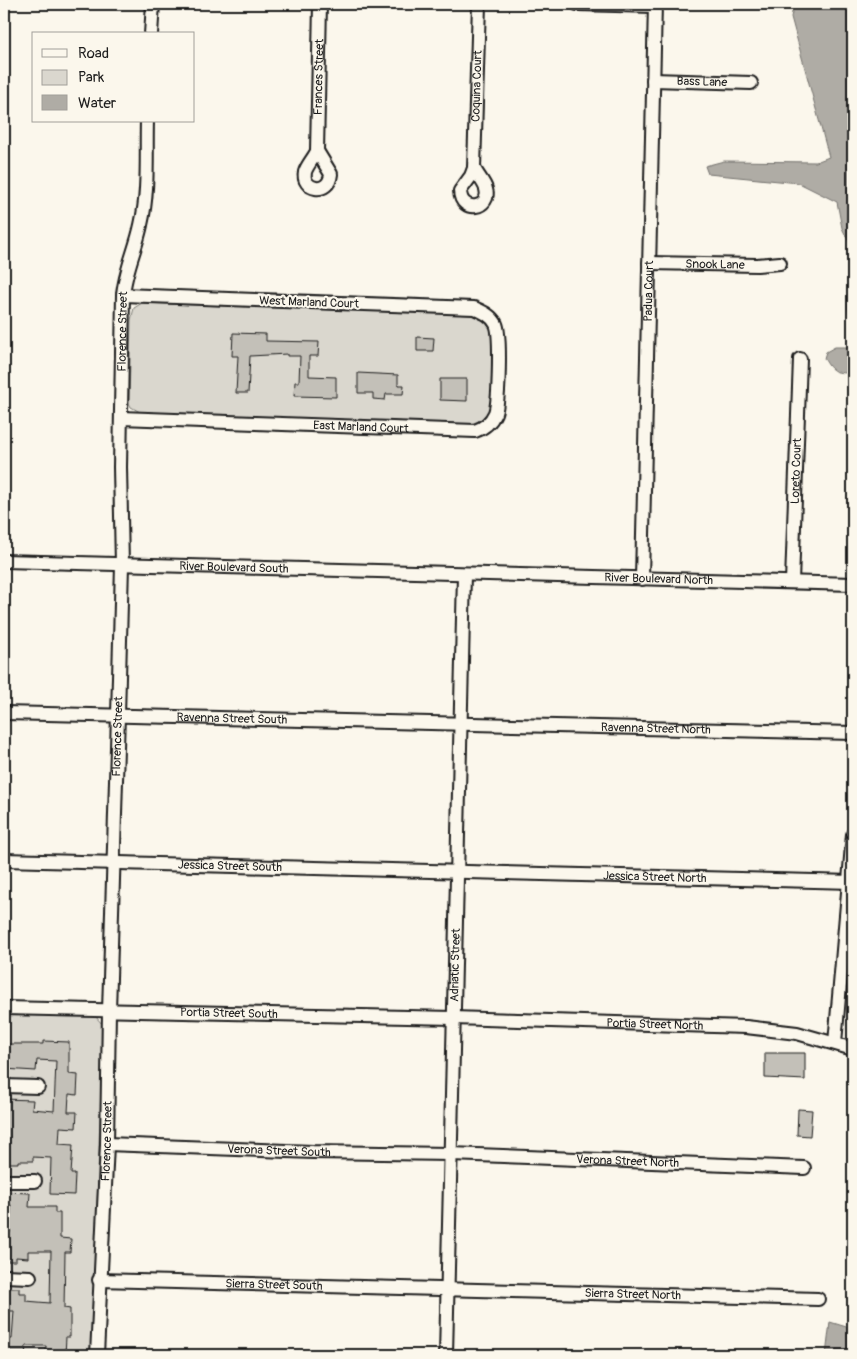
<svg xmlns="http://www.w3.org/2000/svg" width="857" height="1359" viewBox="0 0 857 1359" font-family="Pangolin,sans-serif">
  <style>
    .green { fill: #dad7ce; stroke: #7b7a75 }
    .water { fill: #afaca5; stroke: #74726e }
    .building { fill: #c3c0b8; stroke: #1c1c1c }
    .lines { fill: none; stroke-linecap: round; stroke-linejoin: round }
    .street-casing { stroke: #1c1c1c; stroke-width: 16 }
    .street { stroke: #fbf7ec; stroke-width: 12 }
    .labels { text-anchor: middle; stroke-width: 4; stroke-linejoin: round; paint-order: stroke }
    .street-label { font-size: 12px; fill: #1c1c1c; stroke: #fbf7ec }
  </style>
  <rect width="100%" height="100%" fill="#fbf7ec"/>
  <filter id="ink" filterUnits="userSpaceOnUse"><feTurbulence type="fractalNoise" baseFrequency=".02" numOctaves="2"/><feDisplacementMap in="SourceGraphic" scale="10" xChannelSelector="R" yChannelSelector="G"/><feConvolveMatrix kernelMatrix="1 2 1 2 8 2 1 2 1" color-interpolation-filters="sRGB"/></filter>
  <g filter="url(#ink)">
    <g class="green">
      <path d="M142,303L476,315C481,318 488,322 491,328C496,341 492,392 490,408C485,418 477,424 466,424L140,412L131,407L129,403L131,320L134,308Z"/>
      <polygon points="4,1013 95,1016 103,1025 92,1355 4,1355"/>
    </g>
    <g class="water">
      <polygon points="794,4 853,4 853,250 842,228 837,202 799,183 708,174 705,166 724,161 816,162 829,157 791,17"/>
      <path d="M853,295V321C847,313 845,302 853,295Z"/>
      <path d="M835,347H853V373C836,373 832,373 824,358L826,352Z"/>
      <polygon points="830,1322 853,1329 853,1355 826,1355"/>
    </g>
    <g class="building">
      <polygon points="233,333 266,334 266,341 319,342 318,356 309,356 309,376 336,377 336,397 294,396 295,382 299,382 300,356 287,356 287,354 250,356 248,393 236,393 238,356 232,356"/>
      <polygon points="417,337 434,338 433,351 417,351"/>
      <polygon points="358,373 398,375 398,385 404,385 403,394 386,394 385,400 373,399 373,393 358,393"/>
      <polygon points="440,379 467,379 467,401 440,400"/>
      <polygon points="43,1041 69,1042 69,1074 78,1075 77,1095 69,1094 68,1112 77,1112 76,1128 60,1127 59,1144 73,1145 71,1174 75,1174 74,1195 50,1194 51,1158 33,1157 33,1161 18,1161 18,1163 4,1163 4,1099 33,1100 32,1109 54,1111 56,1061 37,1060 36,1071 4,1069 4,1044 43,1044"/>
      <polygon points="765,1053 805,1053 805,1080 765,1078"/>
      <polygon points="798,1109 812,1110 810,1136 797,1135"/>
      <polygon points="4,1192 30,1193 29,1207 55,1207 55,1213 60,1213 60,1238 71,1239 70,1252 65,1252 64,1308 70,1309 70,1337 66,1337 65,1355 46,1355 46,1346 26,1346 25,1355 7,1353 8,1339 12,1339 14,1311 8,1311 9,1288 19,1288 19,1293 26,1293 26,1301 50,1303 51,1251 28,1251 28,1258 16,1257 16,1261 7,1261 7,1233 10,1233 11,1205 4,1205"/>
    </g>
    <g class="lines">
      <defs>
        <g id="street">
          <polyline points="577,4 654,6"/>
          <polyline points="151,34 153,4"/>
          <path id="s1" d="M653,80L751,83"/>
          <path id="s2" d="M317,151L320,4"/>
          <path d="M317,151L331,174C329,196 301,190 305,172C307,165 314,158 317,151Z"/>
          <path id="s3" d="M474,168L479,4"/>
          <path d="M474,168C477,175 484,182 486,189C492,208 461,215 460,191L471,176Z"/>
          <path id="s4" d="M649,263L757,265L780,263"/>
          <path id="s5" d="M121,418L475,431C484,428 491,422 495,413C499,402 501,334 496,324C491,315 483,312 474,308L123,295"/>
          <path id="s6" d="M4,561L853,584"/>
          <path id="s7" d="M642,579L655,4"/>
          <path id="s8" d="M792,582L800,359"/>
          <path id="s9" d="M4,713L853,733"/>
          <path id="s10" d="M4,860L853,882"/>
          <path id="s11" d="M4,1008L453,1018L746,1027L797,1033L853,1049"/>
          <polyline points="835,1043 853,834"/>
          <polyline points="4,1086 38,1087"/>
          <path id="s12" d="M107,1144L313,1152L451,1154L804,1168"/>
          <polyline points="4,1181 35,1181"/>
          <polyline points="4,1276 30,1277"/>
          <path id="s13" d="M99,1280L818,1299"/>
          <path id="s14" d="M97,1355L107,1144L109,1011L118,715L122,565L120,467L123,295C125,271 136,249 141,225C149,191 146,155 147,121"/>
          <path id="s15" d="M446,1355L464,574"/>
        </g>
      </defs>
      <use href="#street" class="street-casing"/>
      <use href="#street" class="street"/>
    </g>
  </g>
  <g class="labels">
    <g class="street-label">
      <text dy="4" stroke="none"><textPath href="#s2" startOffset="74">Frances Street</textPath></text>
      <text dy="4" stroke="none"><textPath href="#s1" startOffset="49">Bass Lane</textPath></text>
      <text dy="4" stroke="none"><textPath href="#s3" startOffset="82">Coquina Court</textPath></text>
      <text dy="4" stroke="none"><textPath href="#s4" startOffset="66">Snook Lane</textPath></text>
      <text dy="4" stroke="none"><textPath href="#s7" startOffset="288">Padua Court</textPath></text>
      <text transform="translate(309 302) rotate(2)" y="4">West Marland Court</text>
      <text dy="4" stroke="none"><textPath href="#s14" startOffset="1024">Florence Street</textPath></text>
      <text dy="4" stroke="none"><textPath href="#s5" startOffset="240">East Marland Court</textPath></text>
      <text dy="4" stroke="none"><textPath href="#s8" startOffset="111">Loreto Court</textPath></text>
      <text dy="4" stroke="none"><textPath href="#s6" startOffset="230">River Boulevard South</textPath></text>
      <text dy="4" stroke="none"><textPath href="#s6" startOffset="655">River Boulevard North</textPath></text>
      <text dy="4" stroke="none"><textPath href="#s9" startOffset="228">Ravenna Street South</textPath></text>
      <text dy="4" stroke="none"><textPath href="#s9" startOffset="652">Ravenna Street North</textPath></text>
      <text dy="4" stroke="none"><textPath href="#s14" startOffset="619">Florence Street</textPath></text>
      <text dy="4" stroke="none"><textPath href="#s10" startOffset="226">Jessica Street South</textPath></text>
      <text dy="4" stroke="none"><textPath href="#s10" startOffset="651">Jessica Street North</textPath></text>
      <text dy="4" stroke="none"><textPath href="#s15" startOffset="390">Adriatic Street</textPath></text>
      <text dy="4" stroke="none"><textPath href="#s11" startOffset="225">Portia Street South</textPath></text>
      <text dy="4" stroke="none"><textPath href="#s11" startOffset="651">Portia Street North</textPath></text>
      <text dy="4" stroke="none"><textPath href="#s14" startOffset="214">Florence Street</textPath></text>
      <text dy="4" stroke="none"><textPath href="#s12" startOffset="172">Verona Street South</textPath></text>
      <text dy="4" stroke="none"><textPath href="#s12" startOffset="521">Verona Street North</textPath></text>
      <text dy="4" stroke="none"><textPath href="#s13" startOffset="175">Sierra Street South</textPath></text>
      <text dy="4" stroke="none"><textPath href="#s13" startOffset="534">Sierra Street North</textPath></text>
    </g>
  </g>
  <rect width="857" height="1359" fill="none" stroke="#fbf7ec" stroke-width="20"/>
  <rect x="10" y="10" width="837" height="1339" fill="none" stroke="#1c1c1c" stroke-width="2" filter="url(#ink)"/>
  <rect x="32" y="32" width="162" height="90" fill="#fbf7ec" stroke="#a29f99"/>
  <rect x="42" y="49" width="25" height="8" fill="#fbf7ec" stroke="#a29f99"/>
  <text x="78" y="58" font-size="15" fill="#1c1c1c">Road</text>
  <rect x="42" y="70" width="25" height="15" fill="#dad7ce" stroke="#a29f99"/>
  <text x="78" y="82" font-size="15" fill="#1c1c1c">Park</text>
  <rect x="42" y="95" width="25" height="15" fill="#afaca5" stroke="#a29f99"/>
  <text x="78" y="108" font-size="15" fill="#1c1c1c">Water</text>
</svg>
